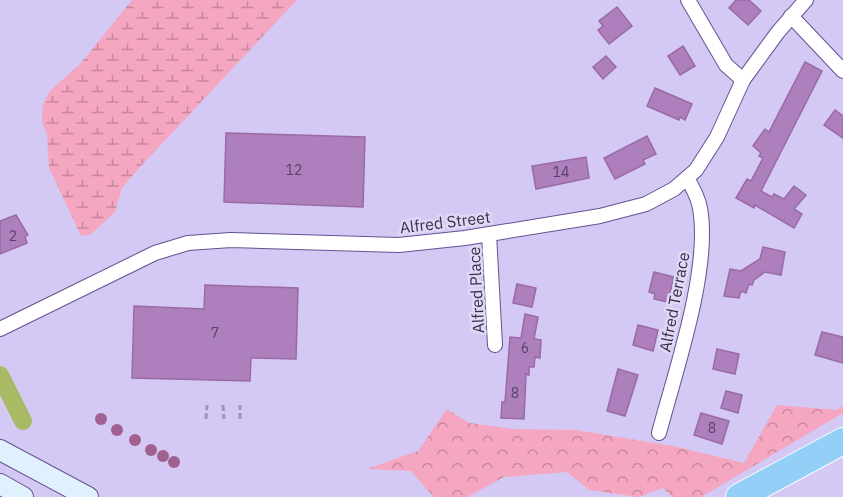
<svg xmlns="http://www.w3.org/2000/svg" width="843" height="497" viewBox="0 0 843 497" font-family="'IBM Plex Sans',sans-serif">
  <style>
    .forest { fill: url(#forest-crowns) }
    .wetland { fill: url(#wetland-marsh) }
    .lines { fill: none; stroke-linecap: round; stroke-linejoin: round }
    .canal { stroke: #a9ba64; stroke-width: 18 }
    .building { fill: #ae7fbd; stroke: #996aa6; stroke-width: 1.5 }
    .street-casing { stroke: #675191; stroke-width: 16 }
    .secondary-casing { stroke: #675191; stroke-width: 22 }
    .highway-casing { stroke: #fff; stroke-width: 28 }
    .path { stroke: #9f94bb; stroke-width: 3; stroke-dasharray: 6 3; stroke-linecap: butt }
    .street { stroke: #fff; stroke-width: 14 }
    .secondary { stroke: #dff1fd; stroke-width: 20 }
    .highway { stroke: #93cff7; stroke-width: 26 }
    .tree { fill: #a06191 }
    .labels { text-anchor: middle; stroke-width: 5; stroke-linejoin: round; paint-order: stroke }
    .number-label { font-size: 14px; fill: #554268 }
    .street-label { font-size: 16px; fill: #372e4b; stroke: #e0d8f5 }
  </style>
  <defs>
    <pattern id="forest-crowns" width="20" height="18" patternUnits="userSpaceOnUse" patternTransform="scale(1.5)"><rect width="20" height="18" fill="#f5a6c0"/><path d="M2 6a3 3 0 1 1 6 0M12 15a3 3 0 1 1 6 0" fill="none" stroke="#c7889e"/></pattern>
    <pattern id="wetland-marsh" width="20" height="14" patternUnits="userSpaceOnUse" patternTransform="scale(1.5)"><rect width="20" height="14" fill="#f5a6c0"/><path d="M1 5h8M5 5V1M11 12h8M15 12V8" fill="none" stroke="#c7889e"/></pattern>
  </defs>
  <rect width="100%" height="100%" fill="#d4c8f4"/>
  <polygon class="forest" points="777,405 836,410 843,406 843,413 701,497 673,497 663,488 638,497 589,490 567,472 504,477 467,497 434,497 411,471 367,469 418,451 447,409 469,423 513,429 575,430 673,446 744,463"/>
  <polygon class="wetland" points="132,0 297,0 139,168 122,188 115,212 90,235 81,236 49,168 47,134 42,122 43,104 50,91 80,64"/>
  <g class="lines">
    <polyline class="canal" points="0,375 23,421"/>
  </g>
  <g class="building">
    <polygon points="736,0 749,0 761,11 748,25 729,8"/>
    <polygon points="617,7 632,26 609,44 598,30 603,26 599,21"/>
    <polygon points="683,46 695,66 680,75 668,56"/>
    <polygon points="606,56 616,67 603,79 593,67"/>
    <polygon points="805,62 822,71 761,191 772,197 774,194 784,199 794,186 806,195 794,209 802,214 794,228 755,205 754,208 736,198 747,179 751,181 763,158 759,156 761,153 753,146 765,129 769,132"/>
    <polygon points="655,88 692,104 685,120 680,117 679,120 647,106"/>
    <polygon points="835,110 843,116 843,138 824,125"/>
    <polygon points="226,133 365,137 363,207 224,202"/>
    <polygon points="647,136 656,154 643,160 645,164 615,179 604,158"/>
    <polygon points="586,157 589,178 536,189 532,166"/>
    <polygon points="16,215 28,235 25,237 27,243 0,254 0,221"/>
    <polygon points="763,247 785,252 781,275 765,272 754,280 752,285 749,284 746,293 741,291 739,298 724,296 730,269 741,271 760,259"/>
    <polygon points="654,272 674,277 668,302 654,299 655,294 649,292"/>
    <polygon points="517,284 536,288 532,307 513,303"/>
    <polygon points="205,285 298,288 296,359 251,358 250,381 132,378 134,306 204,309"/>
    <polygon points="525,314 538,317 534,339 541,340 540,358 535,357 534,367 529,367 529,375 526,374 524,419 501,418 502,402 505,402 510,337 521,338"/>
    <polygon points="638,325 658,330 653,351 633,345"/>
    <polygon points="822,332 843,337 843,363 815,355"/>
    <polygon points="717,349 739,354 735,374 713,369"/>
    <polygon points="618,369 638,375 625,416 607,411"/>
    <polygon points="726,391 742,395 738,413 721,408"/>
    <polygon points="701,413 729,421 722,444 694,435"/>
  </g>
  <g class="lines">
    <defs>
      <g id="street">
        <polyline points="688,0 726,65 743,80"/>
        <polyline points="791,16 843,71"/>
        <polyline points="489,234 495,345"/>
        <polyline points="0,329 155,253 188,243 231,240 399,245 465,238 600,216 646,204 674,189 696,170 717,137 743,80 778,32 806,0"/>
        <path d="M659,433C675,372 711,269 700,208C698,197 693,188 687,178"/>
      </g>
      <g id="secondary">
        <polyline points="0,450 88,497"/>
        <polyline points="0,484 23,497"/>
      </g>
      <polyline id="highway" points="739,497 843,441"/>
    </defs>
    <use href="#street" class="street-casing"/>
    <use href="#secondary" class="secondary-casing"/>
    <use href="#highway" class="highway-casing"/>
    <g class="path">
      <polyline points="223,405 224,419"/>
      <polyline points="206,419 207,405"/>
      <polyline points="240,419 240,405"/>
    </g>
    <use href="#street" class="street"/>
    <use href="#secondary" class="secondary"/>
    <use href="#highway" class="highway"/>
  </g>
  <g class="tree">
    <circle cx="101" cy="419" r="6"/>
    <circle cx="117" cy="430" r="6"/>
    <circle cx="135" cy="440" r="6"/>
    <circle cx="151" cy="450" r="6"/>
    <circle cx="163" cy="456" r="6"/>
    <circle cx="174" cy="462" r="6"/>
  </g>
  <g class="labels">
    <g class="number-label">
      <text x="294" y="175">12</text>
      <text x="561" y="177">14</text>
      <text x="13" y="241">2</text>
      <text x="215" y="338">7</text>
      <text x="525" y="353">6</text>
      <text x="515" y="398">8</text>
      <text x="712" y="433">8</text>
    </g>
    <g class="street-label">
      <text transform="translate(445 222) rotate(-7)" y="6">Alfred Street</text>
      <text transform="translate(476 290) rotate(-93)" y="6">Alfred Place</text>
      <text transform="translate(674 302) rotate(-79)" y="6">Alfred Terrace</text>
    </g>
  </g>
</svg>
